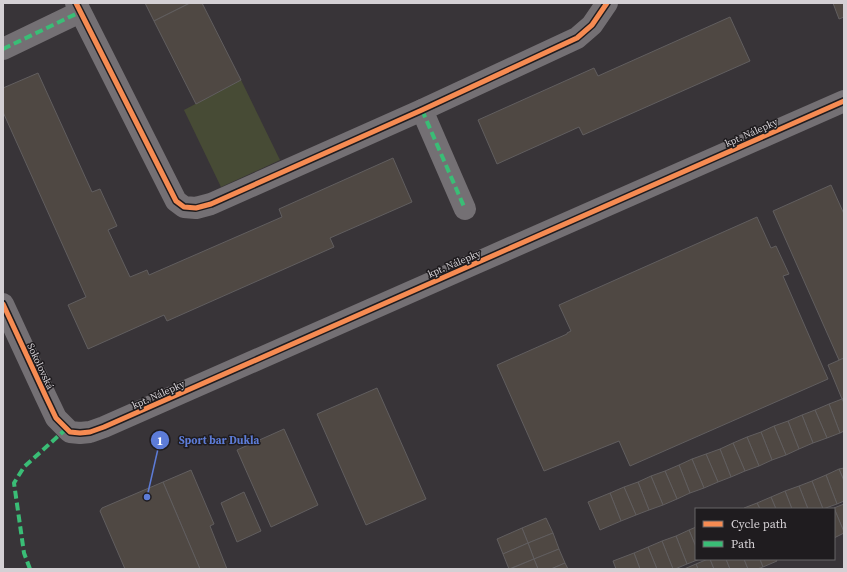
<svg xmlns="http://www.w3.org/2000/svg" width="847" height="572" viewBox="0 0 847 572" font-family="'Source Serif 4',serif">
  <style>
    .green { fill: #474b35 }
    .building { fill: #4f4843; stroke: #615e5f }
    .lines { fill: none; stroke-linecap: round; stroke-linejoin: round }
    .minor { stroke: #747074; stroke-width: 22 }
    .quiet { stroke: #3abd76; stroke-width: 4; stroke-dasharray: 8 4; stroke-linecap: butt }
    .cycleway-casing { stroke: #1f1c1f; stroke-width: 8 }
    .cycleway { stroke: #f68b52; stroke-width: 5 }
    .labels { text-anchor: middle; stroke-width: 3; stroke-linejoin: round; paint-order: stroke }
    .street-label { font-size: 10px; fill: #d4d0d4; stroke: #1f1c1f }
    .leader { fill: none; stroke: #5d7cd7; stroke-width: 1.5 }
    .callout-dot { fill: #5d7cd7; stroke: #1f1c1f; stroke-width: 1.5 }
    .mark-label { font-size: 12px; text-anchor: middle; font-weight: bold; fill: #fff }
    .callout-label { font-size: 11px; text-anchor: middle; font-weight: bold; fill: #5d7cd7; stroke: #1f1c1f; stroke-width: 3; stroke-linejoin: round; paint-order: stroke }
  </style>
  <rect width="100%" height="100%" fill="#383438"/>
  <polygon class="green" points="241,80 280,160 221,187 184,110"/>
  <g class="building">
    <polygon points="145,3 190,3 154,21"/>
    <polygon points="190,3 202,3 241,80 196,104 154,21"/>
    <polygon points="833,3 844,3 844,17 839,19"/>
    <polygon points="730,17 750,61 583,135 579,127 497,164 478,120 594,68 598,76"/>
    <polygon points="38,73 92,192 100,189 117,226 108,230 130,277 147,270 149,275 282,217 279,209 393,158 412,202 330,238 334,247 167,321 164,315 88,349 68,305 86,297 3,112 3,88"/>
    <polygon points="831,185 844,214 844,358 839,360 773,211"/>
    <polygon points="757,217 771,248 776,246 789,274 783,276 828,379 630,466 619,441 544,471 497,365 567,334 567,333 571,331 559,305"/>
    <polygon points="844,358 844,398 842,399 828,365"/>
    <polygon points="377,388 426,499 366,525 317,414"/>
    <polygon points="842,399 844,403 844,431 840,433 829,404"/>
    <polygon points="829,404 840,433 827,438 815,410"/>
    <polygon points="815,410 827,438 813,443 802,415"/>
    <polygon points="802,415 813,443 799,449 788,421"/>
    <polygon points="788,421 799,449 786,455 774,426"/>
    <polygon points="774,426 786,455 772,460 761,432"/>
    <polygon points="284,429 318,505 271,527 237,450"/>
    <polygon points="761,432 772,460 759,466 747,437"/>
    <polygon points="747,437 759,466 745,471 733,443"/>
    <polygon points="733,443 745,471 731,477 720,449"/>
    <polygon points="720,449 731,477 718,482 706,454"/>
    <polygon points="706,454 718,482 704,488 692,459"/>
    <polygon points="692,459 704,488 690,493 679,465"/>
    <polygon points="679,465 690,493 677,499 665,471"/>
    <polygon points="844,468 844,481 839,469"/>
    <polygon points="839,469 844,481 844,501 837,504 826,475"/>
    <polygon points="191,470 214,524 210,526 227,569 200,569 163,482"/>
    <polygon points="665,471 677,499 663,505 651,476"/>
    <polygon points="826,475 837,504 823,509 812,481"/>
    <polygon points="651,476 663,505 649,510 638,482"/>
    <polygon points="812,481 823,509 808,509 799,486"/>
    <polygon points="163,482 200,569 125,569 100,511 102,508"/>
    <polygon points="638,482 649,510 636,515 624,487"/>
    <polygon points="799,486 808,509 792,509 785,491"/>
    <polygon points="624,487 636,515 621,521 610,493"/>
    <polygon points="785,491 792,509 776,509 771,497"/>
    <polygon points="244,492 261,531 237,542 221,503"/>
    <polygon points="610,493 621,521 600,530 588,502"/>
    <polygon points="771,497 776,509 760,509 757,503"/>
    <polygon points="757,503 760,509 744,509 744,508"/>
    <polygon points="844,504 844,532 834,508"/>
    <polygon points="834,508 844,532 844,533 834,538 834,509 833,509"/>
    <polygon points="546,518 553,533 528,543 522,528"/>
    <polygon points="696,527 696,547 689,530"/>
    <polygon points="522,528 528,543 503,554 497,539"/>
    <polygon points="689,530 696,547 696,559 700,559 687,564 676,536"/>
    <polygon points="553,533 559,549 534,559 528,543"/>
    <polygon points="676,536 687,564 675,569 673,569 662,541"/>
    <polygon points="662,541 673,569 657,569 648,547"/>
    <polygon points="528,543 534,559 509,569 503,554"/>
    <polygon points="648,547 657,569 640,569 634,553"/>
    <polygon points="559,549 565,563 551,569 538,569 534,559"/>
    <polygon points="634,553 640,569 616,569 613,561"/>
    <polygon points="534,559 538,569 510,569"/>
    <polygon points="708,559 710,559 714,569 698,569 696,564"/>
    <polygon points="710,559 726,559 730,569 714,569"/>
    <polygon points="726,559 744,559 748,569 730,569"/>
    <polygon points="744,559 760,559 763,567 757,569 748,569"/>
    <polygon points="760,559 776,559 777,561 763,567"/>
    <polygon points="565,563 568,569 551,569"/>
    <polygon points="696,564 698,569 684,569"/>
  </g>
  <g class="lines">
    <g class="minor">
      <polyline points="76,3 176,201 184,207 196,208 211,204 422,110 577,38 592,25 607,3"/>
      <polyline points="3,49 80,12"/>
      <polyline points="422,110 465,209"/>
      <path d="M3,304L46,397L56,418L70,432L80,433L90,432L104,427C351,318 597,210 844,101"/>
    </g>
    <g class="quiet">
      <polyline points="3,49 80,12"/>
      <polyline points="422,110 465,209"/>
      <polyline points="30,569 24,553 14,483 24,467 66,429"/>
    </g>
    <defs>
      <g id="cycleway">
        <polyline points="76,3 176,201 184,207 196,208 211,204 422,110 577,38 592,25 607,3"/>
        <path d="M3,304L46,397L56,418L70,432L80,433L90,432L104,427C351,318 597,210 844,101"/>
      </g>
    </defs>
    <use href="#cycleway" class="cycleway-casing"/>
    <use href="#cycleway" class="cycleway"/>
  </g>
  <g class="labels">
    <g class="street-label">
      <text transform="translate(751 132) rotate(-24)" y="4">kpt. Nálepky</text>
      <text transform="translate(454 263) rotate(-23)" y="4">kpt. Nálepky</text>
      <text transform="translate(41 366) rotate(65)" y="4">Sokolovská</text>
      <text transform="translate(158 394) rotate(-24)" y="4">kpt. Nálepky</text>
    </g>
  </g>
  <path class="leader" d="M147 497L160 440"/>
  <g class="callout-dot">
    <circle cx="147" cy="497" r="4"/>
    <circle cx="160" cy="440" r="10"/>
  </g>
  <g class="mark-label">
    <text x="160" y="445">1</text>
  </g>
  <g class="callout-label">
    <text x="219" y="444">Sport bar Dukla</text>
  </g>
  <rect width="847" height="572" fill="none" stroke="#d4d0d4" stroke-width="8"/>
  <rect x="695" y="508" width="140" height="52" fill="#1f1c1f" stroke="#676467"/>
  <rect x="703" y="521" width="20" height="6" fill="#f68b52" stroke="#676467"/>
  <text x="731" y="528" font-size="12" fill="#d4d0d4">Cycle path</text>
  <rect x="703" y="541" width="20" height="6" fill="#3abd76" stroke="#676467"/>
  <text x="731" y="548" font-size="12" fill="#d4d0d4">Path</text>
</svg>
